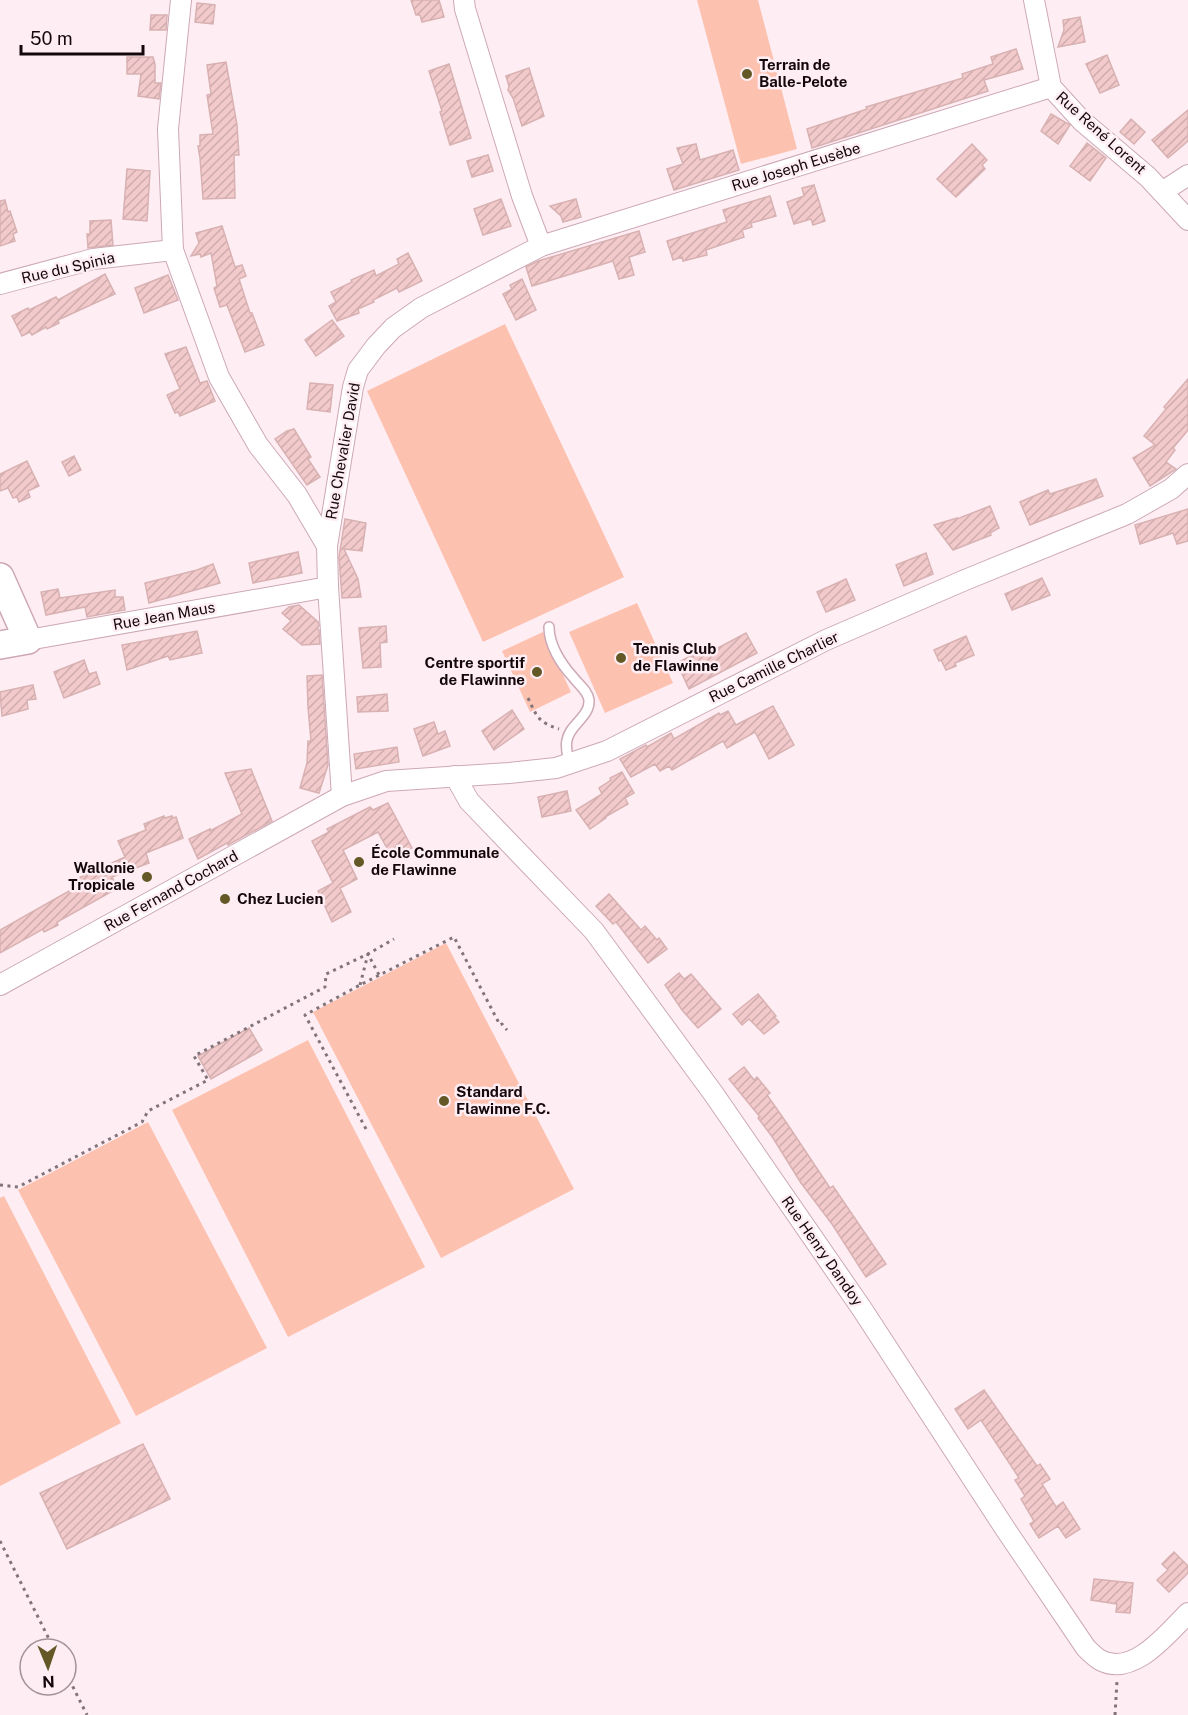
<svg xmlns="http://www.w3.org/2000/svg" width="1188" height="1715" viewBox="0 0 1188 1715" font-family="'Public Sans',sans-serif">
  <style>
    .pitch { fill: #fdc1b0 }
    .building { fill: url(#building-hatch); stroke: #d8b1b2; stroke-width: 1.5 }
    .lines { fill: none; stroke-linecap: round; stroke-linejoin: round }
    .lane-casing { stroke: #cda8b5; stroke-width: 12 }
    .street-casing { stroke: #cda8b5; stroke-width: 22 }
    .secondary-casing { stroke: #cda8b5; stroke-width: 30 }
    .path { stroke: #82747a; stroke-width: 3; stroke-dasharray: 3 4.5; stroke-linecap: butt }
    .lane { stroke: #fff; stroke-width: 9 }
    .street { stroke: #fff; stroke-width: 20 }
    .secondary { stroke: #fff; stroke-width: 27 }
    .poi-dot { fill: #645926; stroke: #feeef4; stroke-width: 2 }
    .labels { text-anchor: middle; stroke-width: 5; stroke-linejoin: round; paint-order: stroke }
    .poi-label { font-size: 15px; font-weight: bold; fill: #13070c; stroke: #feeef4; text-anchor: start }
    .street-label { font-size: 15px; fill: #13070c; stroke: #feeef4 }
  </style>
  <defs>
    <pattern id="building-hatch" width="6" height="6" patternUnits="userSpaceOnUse" patternTransform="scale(1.5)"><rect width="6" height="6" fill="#f3cacb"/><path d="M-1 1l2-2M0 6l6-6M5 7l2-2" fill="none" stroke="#cfacad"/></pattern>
  </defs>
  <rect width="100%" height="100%" fill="#feeef4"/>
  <g class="pitch">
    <polygon points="697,0 758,0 797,149 741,164"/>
    <polygon points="505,324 624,577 483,642 367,391"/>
    <polygon points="637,603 673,683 605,713 569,632"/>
    <polygon points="543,632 571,692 530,712 502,651"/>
    <polygon points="446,943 574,1189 441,1258 313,1012"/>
    <polygon points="308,1040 425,1267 288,1337 172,1110"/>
    <polygon points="148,1122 267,1348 136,1416 18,1190"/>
    <polygon points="4,1196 121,1423 0,1486 0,1198"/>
  </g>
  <g class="building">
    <polygon points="411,0 439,0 444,17 422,22 420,15 416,15"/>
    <polygon points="197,3 215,5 213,24 195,22"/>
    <polygon points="151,15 167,15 166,30 150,30"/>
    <polygon points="1080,17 1085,42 1058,47 1064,30 1063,20"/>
    <polygon points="1016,49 1023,69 984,80 988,91 812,148 807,129 867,109 866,107 963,78 962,74 993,64 991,57"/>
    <polygon points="1107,55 1119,85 1100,93 1086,64"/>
    <polygon points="127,57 153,57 155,64 155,83 161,83 159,99 138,96 141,74 127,74"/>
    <polygon points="226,62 237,125 239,155 234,155 235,198 203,199 200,158 198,146 200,146 200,135 213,134 207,95 211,94 207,65"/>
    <polygon points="449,64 471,138 450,145 440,112 442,111 429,71"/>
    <polygon points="529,68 544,116 522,126 513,98 508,90 509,86 506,76"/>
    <polygon points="1188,110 1188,141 1168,158 1152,140"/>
    <polygon points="1051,114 1070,125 1058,144 1041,131"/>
    <polygon points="1131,119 1145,132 1134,144 1120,132"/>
    <polygon points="1087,143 1106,158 1090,181 1070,166"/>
    <polygon points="696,144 700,160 733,150 739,170 674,190 667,169 683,164 677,148"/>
    <polygon points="972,144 987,160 982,165 985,169 956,197 937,179"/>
    <polygon points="488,155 493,171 472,177 467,161"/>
    <polygon points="127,169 150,171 147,221 123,219"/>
    <polygon points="814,185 825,221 813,225 811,219 794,224 787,202 804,196 802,188"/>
    <polygon points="770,196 776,216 751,223 752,227 742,230 744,237 706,250 707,255 683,261 682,257 673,260 667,241 727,222 723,210"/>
    <polygon points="501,199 511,226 483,235 474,209"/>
    <polygon points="576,199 581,217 563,222 561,216 550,206"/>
    <polygon points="5,200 8,212 10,211 17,232 13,234 15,241 0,246 0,201"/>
    <polygon points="111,220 113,245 88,248 87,234 90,234 90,221"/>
    <polygon points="222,226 235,267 242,265 246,276 239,279 250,313 252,313 264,345 245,352 227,305 220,307 214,288 217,286 211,253 201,257 200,254 191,256 199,243 196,233"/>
    <polygon points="639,231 645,252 629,257 634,275 619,279 613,261 532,286 526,267 538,261"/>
    <polygon points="408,253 422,281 399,292 397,288 373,300 374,302 358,309 359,313 337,321 329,306 336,302 331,292 352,282 351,280 374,270 376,276 399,264 397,259"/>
    <polygon points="105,274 115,294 58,320 59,323 47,329 46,327 32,335 30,332 22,336 12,316 28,308 29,310 56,297 58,300"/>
    <polygon points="168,275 178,300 144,313 135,288"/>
    <polygon points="522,279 536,310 516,320 503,294 512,289 510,285"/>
    <polygon points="332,320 344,336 316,356 305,340"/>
    <polygon points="186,347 200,383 207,381 215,401 180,416 178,412 175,413 167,395 180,389 165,354"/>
    <polygon points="1188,379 1188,430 1173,448 1175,450 1166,462 1176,469 1150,486 1133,458 1155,445 1144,436 1166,409 1164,407"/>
    <polygon points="310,383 333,385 330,412 307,409"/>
    <polygon points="294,429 311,457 308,459 320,477 307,485 275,439 287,431"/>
    <polygon points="74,456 81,470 69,476 62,462"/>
    <polygon points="27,461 39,486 28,491 30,497 19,502 17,497 13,498 8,488 0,491 0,474"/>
    <polygon points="1096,479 1103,496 1030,525 1020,502 1048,490 1050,494"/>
    <polygon points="990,506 999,528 990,533 991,535 953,550 934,525 957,518 957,519"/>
    <polygon points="1188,509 1188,541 1177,544 1173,533 1140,544 1135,525"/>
    <polygon points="345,519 366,523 362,551 344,549 358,579 361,597 342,598 339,557"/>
    <polygon points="298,552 302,573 253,583 249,563"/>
    <polygon points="926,553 933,574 904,586 896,565"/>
    <polygon points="213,564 220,583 149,603 145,583 197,570"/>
    <polygon points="1042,578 1050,595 1012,610 1005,594"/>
    <polygon points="846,579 855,600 826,612 817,592"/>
    <polygon points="58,589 60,598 115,590 115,597 123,597 125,610 87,617 85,607 46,615 41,592"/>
    <polygon points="299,605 318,622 319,626 317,628 319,630 320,644 302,645 283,629 291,621 282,613 289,607"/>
    <polygon points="386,626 387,642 380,643 381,667 363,668 359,628"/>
    <polygon points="197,631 202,653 170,660 168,656 127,670 122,645"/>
    <polygon points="746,633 757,653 689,689 677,663 700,651 703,656"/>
    <polygon points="966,636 974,655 955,663 956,666 946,670 941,660 939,661 934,650"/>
    <polygon points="84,660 89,674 96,672 100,684 64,698 54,672"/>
    <polygon points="322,675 328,765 319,793 300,788 307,763 308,741 311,741 308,707 307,676"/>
    <polygon points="33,685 36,699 27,700 28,709 2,716 0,692"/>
    <polygon points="387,694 388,711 358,712 357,697"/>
    <polygon points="773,706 794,745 769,759 755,732 727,748 723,741 672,770 669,766 660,771 655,764 631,777 620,759 646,745 647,747 671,733 674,739 719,713 720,715 728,711 736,725"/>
    <polygon points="512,710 524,729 494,750 482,731"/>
    <polygon points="434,722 438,734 445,731 450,746 423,756 414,729"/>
    <polygon points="397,747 399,762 356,769 354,754"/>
    <polygon points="251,769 272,821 228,845 227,843 198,859 189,839 210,829 210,831 242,814 225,773"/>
    <polygon points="622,772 634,793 625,798 628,804 605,817 606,818 590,829 576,810 602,794 599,788 611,780 610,778"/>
    <polygon points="567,791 571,811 542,817 538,797"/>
    <polygon points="388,803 412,848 393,859 378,832 343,850 357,879 340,888 351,912 332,922 318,891 333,883 312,841 329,832 327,829 370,807 373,810"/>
    <polygon points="164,816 165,818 172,816 173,818 176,817 183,838 146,853 149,863 112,877 118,888 57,922 58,925 44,932 43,929 0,953 0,930 78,886 75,880 98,868 99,869 125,857 118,841 146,830 144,824"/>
    <polygon points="609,894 641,930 645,926 657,940 659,938 667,949 648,963 616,922 613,924 596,906"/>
    <polygon points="679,973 684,979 691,974 721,1009 698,1028 682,1010 665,985"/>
    <polygon points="758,994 776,1016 774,1017 779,1022 764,1034 749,1019 742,1025 733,1014"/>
    <polygon points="249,1028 262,1050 211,1079 198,1056"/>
    <polygon points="744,1067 754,1080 757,1077 770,1093 767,1095 786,1122 830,1188 833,1186 886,1264 866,1277 832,1224 801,1183 773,1138 758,1118 760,1117 729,1079"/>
    <polygon points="984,1390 1037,1466 1040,1464 1050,1479 1042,1484 1056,1507 1063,1502 1080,1529 1066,1538 1058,1526 1039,1538 1030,1524 1034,1521 1021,1499 1025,1496 1015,1480 1019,1478 981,1420 968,1429 955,1409"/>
    <polygon points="143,1444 170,1499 67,1549 40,1493"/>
    <polygon points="1174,1552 1188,1566 1188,1573 1169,1592 1157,1580 1168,1570 1162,1564"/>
    <polygon points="1094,1579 1133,1583 1130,1613 1116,1612 1117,1604 1091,1600"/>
  </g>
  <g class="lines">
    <defs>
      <path id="lane" d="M549,627C549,645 561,664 573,677C578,684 588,691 589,700C590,717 570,724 567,740C565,748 568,756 569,763"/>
      <g id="street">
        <polyline points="181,0 168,129 173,250 219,377 258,445 297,495 327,546"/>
        <polyline points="464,0 465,9 522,196 541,246"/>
        <polyline points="1034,0 1051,87 1082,121 1148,177 1188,220"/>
        <polyline points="1162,192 1188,175"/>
        <polyline points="0,284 93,259 173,250"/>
        <polyline points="28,640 328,587"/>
        <path d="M455,776L469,801L594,931L713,1093L862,1309L1006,1530L1086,1648C1090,1652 1095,1657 1100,1660C1133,1678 1168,1633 1188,1613"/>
        <polyline points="342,796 328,587 327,546 353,387 358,370 376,346 393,328 421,308 541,246 1051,87"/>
        <polyline points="0,985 342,796 386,781 509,773 556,768 607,751 826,640 965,580 1127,514 1171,489 1188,474"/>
      </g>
      <polyline id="secondary" points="0,577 28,640 0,645"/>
    </defs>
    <use href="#lane" class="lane-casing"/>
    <use href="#street" class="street-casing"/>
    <use href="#secondary" class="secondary-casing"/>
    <g class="path">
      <path d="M528,698C537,717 538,722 559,729"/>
      <polyline points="360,985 368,954 379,975"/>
      <polyline points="366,1129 305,1015 360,985 454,937 500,1025 502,1024 507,1030"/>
      <polyline points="0,1185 18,1187 142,1122 148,1111 208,1080 194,1056 325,987 326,974 368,954 394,939"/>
      <polyline points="0,1541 54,1649"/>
      <polyline points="66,1673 87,1715"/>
      <polyline points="1115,1715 1117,1681"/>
    </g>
    <use href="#lane" class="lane"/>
    <use href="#street" class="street"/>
    <use href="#secondary" class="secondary"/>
  </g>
  <g class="poi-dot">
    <circle cx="747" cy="74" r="6"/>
    <circle cx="621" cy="658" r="6"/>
    <circle cx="537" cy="672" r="6"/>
    <circle cx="359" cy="862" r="6"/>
    <circle cx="147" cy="877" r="6"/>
    <circle cx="225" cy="899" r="6"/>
    <circle cx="444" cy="1101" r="6"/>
  </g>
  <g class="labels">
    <g class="poi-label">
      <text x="759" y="70">Terrain de<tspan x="759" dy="17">Balle-Pelote</tspan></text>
      <text x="633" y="654">Tennis Club<tspan x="633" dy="17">de Flawinne</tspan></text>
      <text x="525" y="668" text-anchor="end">Centre sportif<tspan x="525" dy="17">de Flawinne</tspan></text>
      <text x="371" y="858">École Communale<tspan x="371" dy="17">de Flawinne</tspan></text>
      <text x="135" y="873" text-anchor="end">Wallonie<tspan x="135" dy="17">Tropicale</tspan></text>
      <text x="237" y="904">Chez Lucien</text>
      <text x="456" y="1097">Standard<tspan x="456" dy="17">Flawinne F.C.</tspan></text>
    </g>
    <g class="street-label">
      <text transform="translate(1101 133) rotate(42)" y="5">Rue René Lorent</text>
      <text transform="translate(796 167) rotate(-17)" y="5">Rue Joseph Eusèbe</text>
      <text transform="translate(68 268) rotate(-13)" y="5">Rue du Spinia</text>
      <text transform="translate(343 451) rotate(-80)" y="5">Rue Chevalier David</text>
      <text transform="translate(164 616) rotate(-10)" y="5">Rue Jean Maus</text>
      <text transform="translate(774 667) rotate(-26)" y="5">Rue Camille Charlier</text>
      <text transform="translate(171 891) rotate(-29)" y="5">Rue Fernand Cochard</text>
      <text transform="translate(822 1251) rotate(55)" y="5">Rue Henry Dandoy</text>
    </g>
  </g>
  <g transform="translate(48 1667) rotate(178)"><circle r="28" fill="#feeef4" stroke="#a09297" stroke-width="1.5"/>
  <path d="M0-4.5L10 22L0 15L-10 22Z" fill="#645926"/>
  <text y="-9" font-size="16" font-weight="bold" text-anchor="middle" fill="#13070c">N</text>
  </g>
  <path d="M21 45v9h122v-9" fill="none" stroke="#13070c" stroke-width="3"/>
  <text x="30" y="45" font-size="18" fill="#13070c" stroke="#feeef4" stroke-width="4.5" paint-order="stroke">50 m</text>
</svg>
